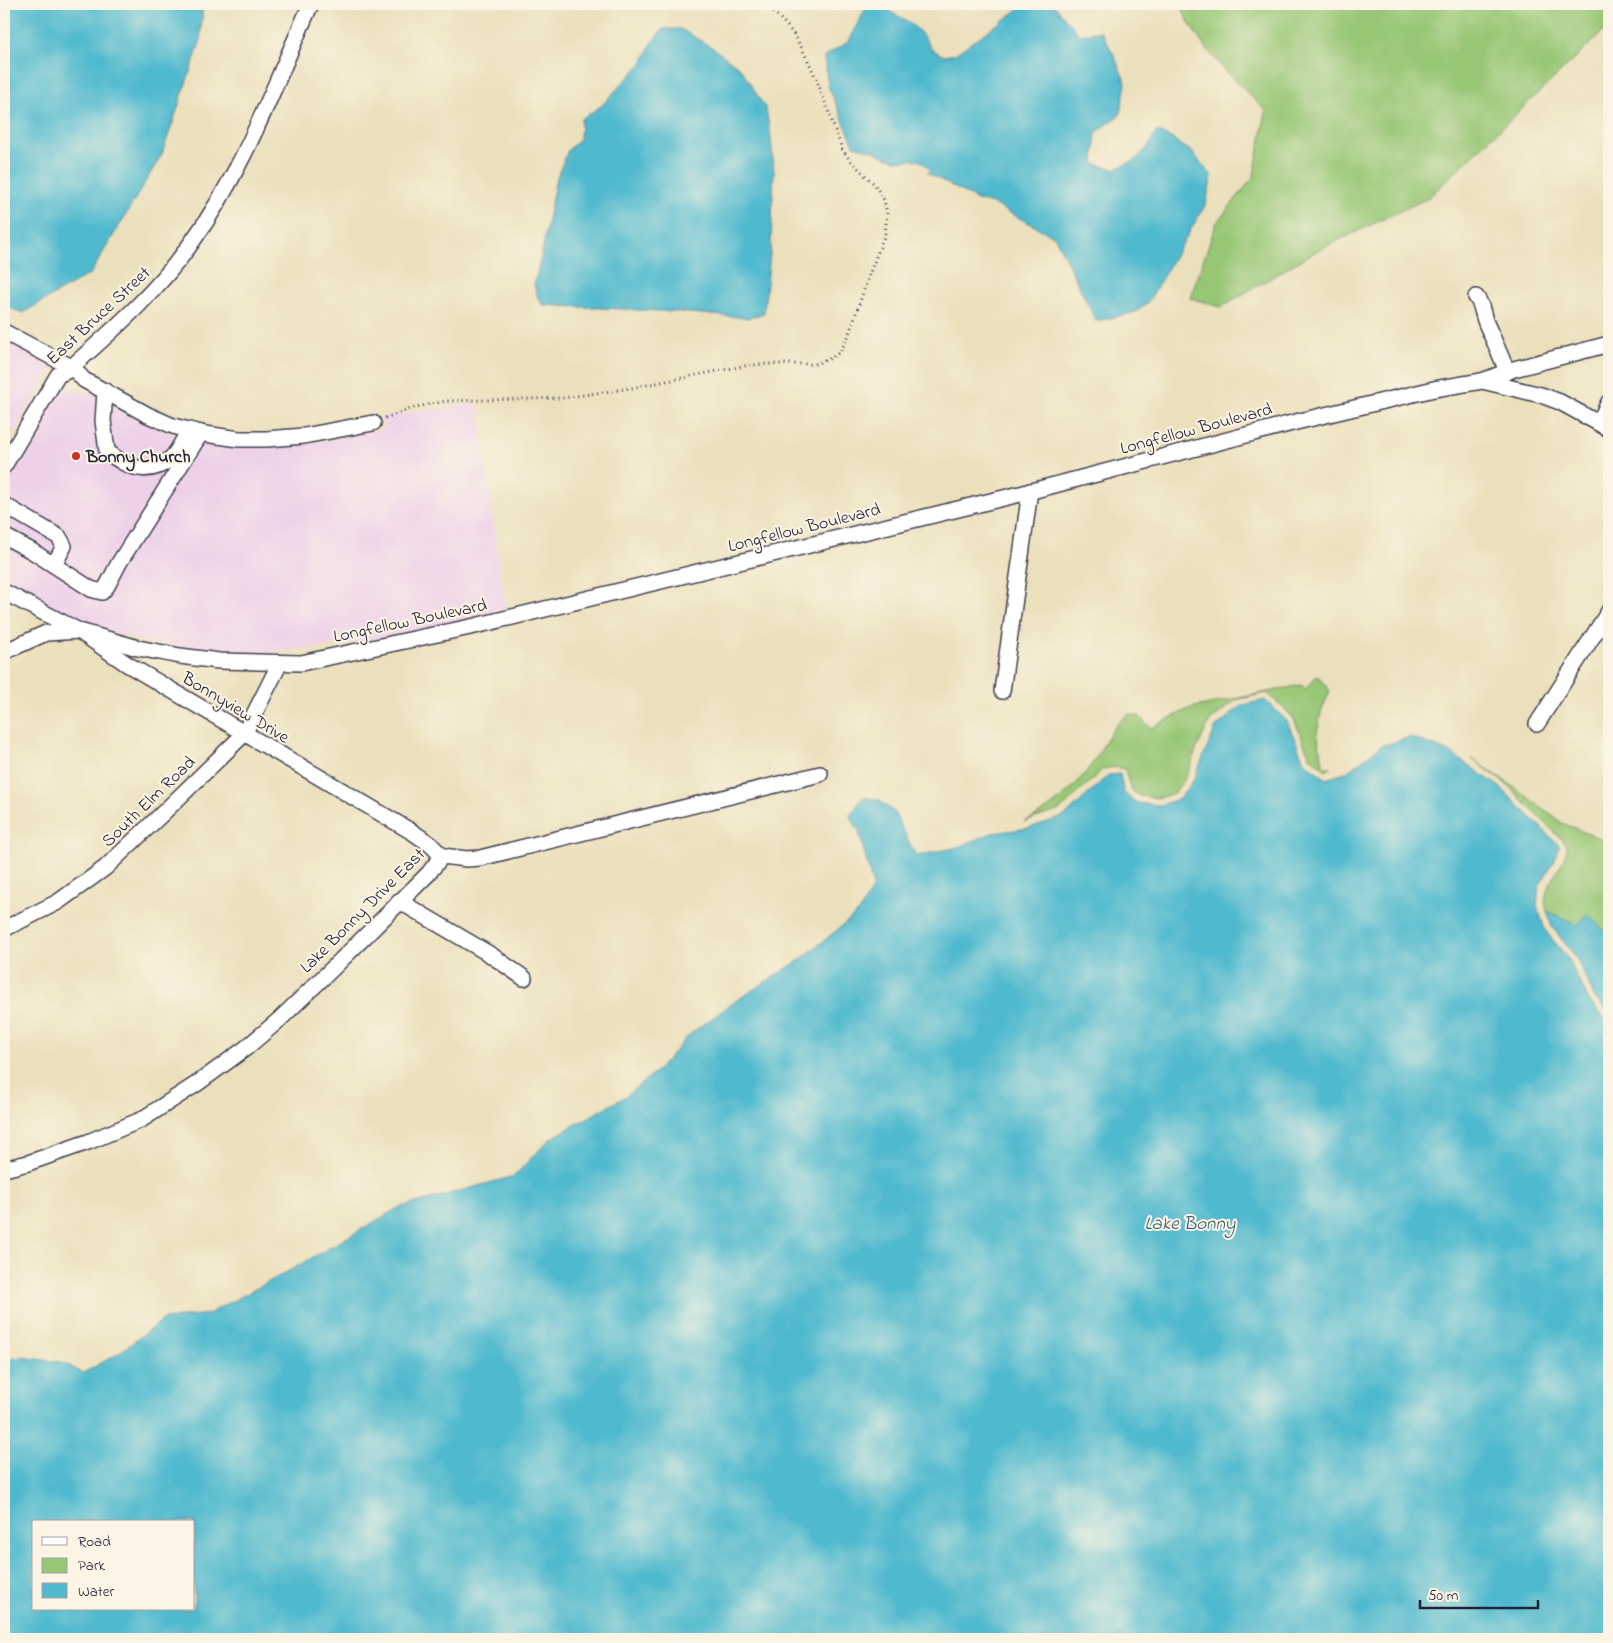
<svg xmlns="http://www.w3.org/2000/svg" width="1613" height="1643" viewBox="0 0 1613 1643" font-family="'Indie Flower',sans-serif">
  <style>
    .built { fill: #edd1e9 }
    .green { fill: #97c675; stroke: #5c7458 }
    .water { fill: #50b9ce; stroke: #396e84; fill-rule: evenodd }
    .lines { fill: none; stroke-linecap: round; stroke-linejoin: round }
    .minor-casing { stroke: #403e4e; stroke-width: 18 }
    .path { stroke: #403e4e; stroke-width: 3; stroke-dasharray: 1 4; stroke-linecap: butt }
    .minor { stroke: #fff; stroke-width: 15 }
    .poi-dot { fill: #c8321e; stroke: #fcf5e5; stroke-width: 2 }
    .labels { text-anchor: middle; stroke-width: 4; stroke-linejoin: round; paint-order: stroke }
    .street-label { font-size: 18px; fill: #22223b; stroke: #fcf5e5 }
    .poi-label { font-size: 18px; font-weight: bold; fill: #22223b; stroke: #fcf5e5; text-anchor: start }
    .water-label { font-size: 19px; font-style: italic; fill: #32576e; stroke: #fcf5e5 }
  </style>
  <rect width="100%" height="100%" fill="#fcf5e5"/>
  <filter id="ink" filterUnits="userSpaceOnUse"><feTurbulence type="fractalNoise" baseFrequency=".02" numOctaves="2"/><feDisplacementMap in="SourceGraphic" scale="10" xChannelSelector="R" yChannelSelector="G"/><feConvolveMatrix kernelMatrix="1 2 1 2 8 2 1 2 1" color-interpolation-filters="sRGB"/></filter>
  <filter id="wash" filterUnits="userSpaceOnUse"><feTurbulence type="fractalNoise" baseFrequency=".0096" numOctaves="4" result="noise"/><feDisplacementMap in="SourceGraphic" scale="20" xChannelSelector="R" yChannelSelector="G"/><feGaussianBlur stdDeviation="1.12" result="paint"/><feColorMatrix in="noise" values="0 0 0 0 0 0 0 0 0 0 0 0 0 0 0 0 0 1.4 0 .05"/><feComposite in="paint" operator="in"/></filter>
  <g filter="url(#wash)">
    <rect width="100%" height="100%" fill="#ebe0bc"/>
    <g class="built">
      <polygon points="4,341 48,364 51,370 4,448"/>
      <polygon points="61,388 87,391 144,422 170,433 203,442 239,447 269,448 305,444 384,429 380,417 478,403 505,610 409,633 357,643 257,654 218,653 180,648 140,640 82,623 34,600 4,583 4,484"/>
    </g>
    <g class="green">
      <path d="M1180,4H1609V26L1428,198L1318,250L1221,307L1190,298L1216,224L1254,176L1266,111C1234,79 1197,47 1180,4Z"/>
      <path d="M1317,675L1330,691L1321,712L1317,733L1324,767H1331L1327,771L1310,757L1293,717L1267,693L1236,700L1210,721L1197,748L1186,778L1174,793L1159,798L1139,796L1131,790L1125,770C1119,766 1109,767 1102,770L1060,810L1024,822C1051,810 1075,788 1092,764C1104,746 1110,727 1128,714L1139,716L1151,728L1190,708L1301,685L1306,689Z"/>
      <path d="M1471,758L1518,790L1562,823L1609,842V936L1588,914L1578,925L1547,911C1538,886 1566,870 1567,845L1505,783Z"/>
    </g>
    <g class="water">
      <polygon points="4,4 203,4 200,43 162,154 91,273 23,313 4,306"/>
      <path d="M868,4H876C898,16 921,25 931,49L944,56L955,54L1026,4H1053L1080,35L1101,31L1114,55L1126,84L1120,115L1096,133L1094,164L1114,169L1134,161L1147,148L1157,131L1173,139L1192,152L1212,176L1206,204L1146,305L1133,313L1096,321L1055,237L993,204L977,200L928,173L930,170C917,154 914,162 897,160C887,159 879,154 871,149L868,150L854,145L828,86L824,57L849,41Z"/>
      <polygon points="663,29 681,29 713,48 741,69 766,109 771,138 774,172 771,244 764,313 749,318 677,312 543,305 538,298 534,285 541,257 555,182 568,150 580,139 581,119 601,106 643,62 653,41"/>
      <path d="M1265,700L1287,721L1304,761L1326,779L1348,771L1381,746L1410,737L1448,751L1500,787L1560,846L1552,865L1539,886L1537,905L1545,930L1568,958L1589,1001L1609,1023V1639H4V1360L21,1357L62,1362L83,1373L119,1353L164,1319L208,1314L289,1271L398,1208L514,1176L550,1139L626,1096L659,1069L690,1034L737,1000L800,960L859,912L873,887L859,831L850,816L863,797L879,800L894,812L916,856L958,847L992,833L1029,828L1065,816L1108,775L1120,774L1124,793L1137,803L1160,805L1179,799L1193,781L1216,727L1242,705ZM34,1522H194V1609H34Z"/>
      <polygon points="1547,911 1578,925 1588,914 1609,936 1609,1013 1595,998 1575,956 1552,927"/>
    </g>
  </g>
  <g filter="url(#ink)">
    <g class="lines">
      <defs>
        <g id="minor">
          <path d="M1476,297C1483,305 1482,314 1486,323C1493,339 1501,355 1507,372"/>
          <polyline points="4,332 73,368 84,380 148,415 173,426 205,434 239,439 267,439 304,436 373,423"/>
          <polyline points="1482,381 1514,369 1609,344"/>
          <path d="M105,391L103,421L107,451C125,467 148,477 170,459C177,454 184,438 189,430"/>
          <polyline points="1599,422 1609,402"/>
          <path d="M4,466L58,375L73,368L76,363C118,326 160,288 192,242C244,170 274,85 311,4"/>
          <polyline points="4,505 59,537 64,546 54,565"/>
          <polyline points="4,536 32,551 91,589 102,592 107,586 119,563 201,433"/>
          <polyline points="4,592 79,631 138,648 180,656 219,661 301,663 475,626 1020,494 1296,422 1434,389 1482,381 1541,395 1560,402 1609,429"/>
          <polyline points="4,652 46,633 79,631 127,664 414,833 430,844 442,856"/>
          <polyline points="1002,691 1030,491"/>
          <polyline points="1537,724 1609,611"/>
          <polyline points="399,901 491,955 524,978"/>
          <polyline points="4,929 58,902 105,868 162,814 244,734 280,663"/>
          <polyline points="4,1169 28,1163 88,1142 141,1120 198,1083 246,1048 280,1019 332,969 428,874 442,856 467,859 480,858 820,774"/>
        </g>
      </defs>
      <use href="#minor" class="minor-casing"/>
      <path class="path" d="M385,418L416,407L446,401L563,398L631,388L743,366L767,364H816L831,358L840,352L848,337L869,275L885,234L887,213L884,200L875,185L849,159L842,149C828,112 816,71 796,38C787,24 776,14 764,4"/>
      <use href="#minor" class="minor"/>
    </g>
  </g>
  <circle class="poi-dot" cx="76" cy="456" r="5"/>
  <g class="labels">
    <g class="street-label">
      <text transform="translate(98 315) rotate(-43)" y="6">East Bruce Street</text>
      <text transform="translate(1196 428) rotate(-15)" y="6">Longfellow Boulevard</text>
      <text transform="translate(804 527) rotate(-14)" y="6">Longfellow Boulevard</text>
      <text transform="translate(410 620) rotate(-12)" y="6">Longfellow Boulevard</text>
      <text transform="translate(236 707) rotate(31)" y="6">Bonnyview Drive</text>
      <text transform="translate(148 801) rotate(-44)" y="6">South Elm Road</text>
      <text transform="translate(362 910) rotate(-45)" y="6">Lake Bonny Drive East</text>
    </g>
    <g class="poi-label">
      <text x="86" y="462">Bonny Church</text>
    </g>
    <g class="water-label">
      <text x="1190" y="1229">Lake Bonny</text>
    </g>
  </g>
  <rect width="1613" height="1643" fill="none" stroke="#fcf5e5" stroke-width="20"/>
  <rect x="32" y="1520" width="162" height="90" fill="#fcf5e5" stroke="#a5a1a1"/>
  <rect x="42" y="1537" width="25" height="8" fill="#ffffff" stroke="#a5a1a1"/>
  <text x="78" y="1546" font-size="15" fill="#22223b">Road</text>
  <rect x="42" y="1558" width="25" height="15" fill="#97c675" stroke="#a5a1a1"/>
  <text x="78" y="1570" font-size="15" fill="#22223b">Park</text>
  <rect x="42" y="1583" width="25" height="15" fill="#50b9ce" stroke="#a5a1a1"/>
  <text x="78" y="1596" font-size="15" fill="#22223b">Water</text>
  <path d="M1420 1600v8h118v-8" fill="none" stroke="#22223b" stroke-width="2.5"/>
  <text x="1428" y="1600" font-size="15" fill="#22223b" stroke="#fcf5e5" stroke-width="4" paint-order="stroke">50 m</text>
</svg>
